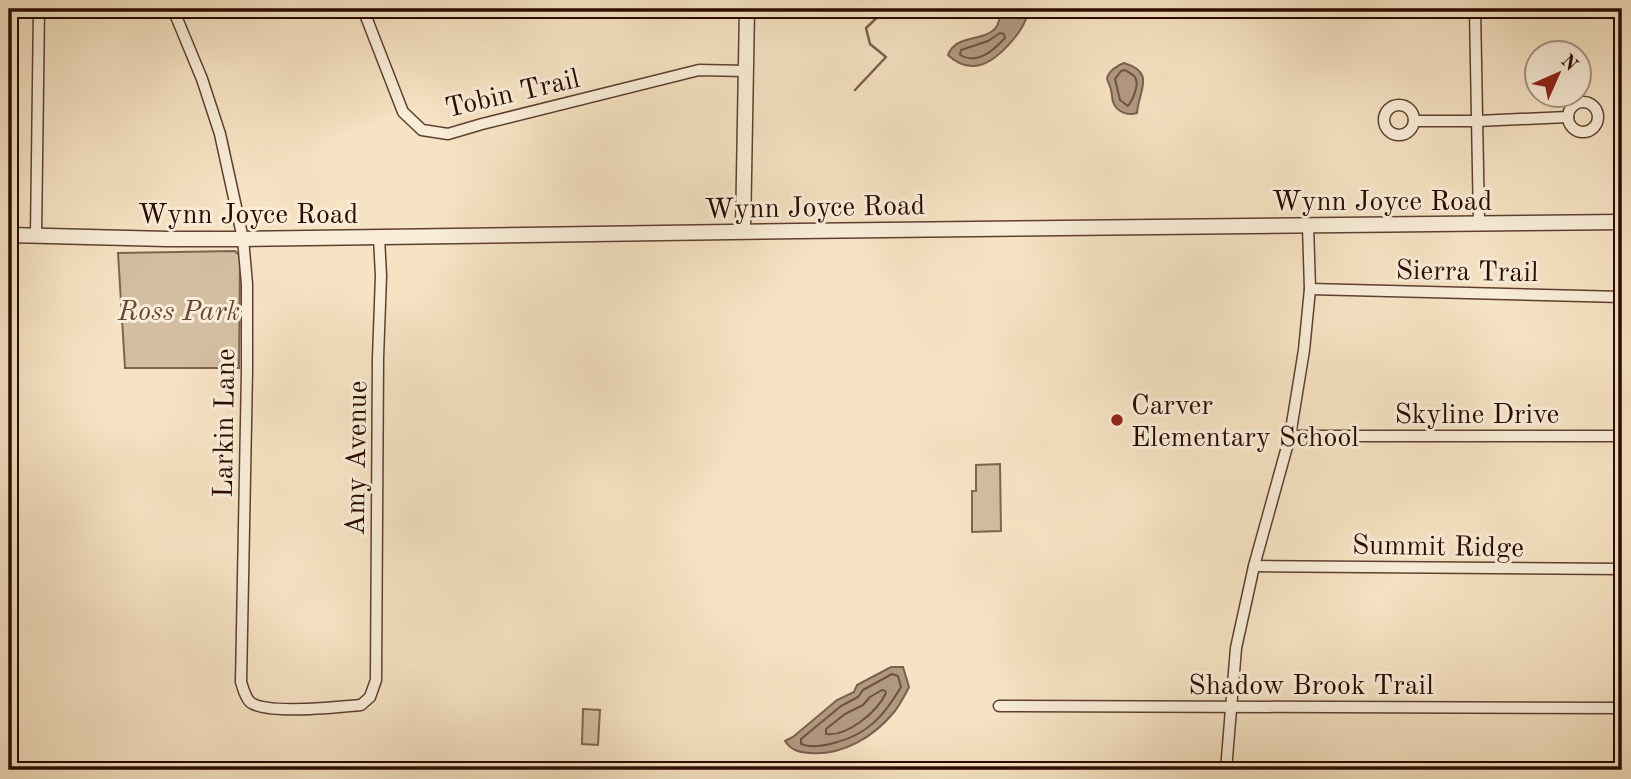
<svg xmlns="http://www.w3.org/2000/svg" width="1631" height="779" viewBox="0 0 1631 779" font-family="'Old Standard TT',serif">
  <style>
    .green { fill: #d3bea2; stroke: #7f6451; stroke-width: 2 }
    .water { fill: #b19981; stroke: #7b604d; stroke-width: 2 }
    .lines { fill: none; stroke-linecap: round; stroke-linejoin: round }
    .shore { stroke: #6e5240; stroke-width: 2 }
    .stream { stroke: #7b604d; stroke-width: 2.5 }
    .minor-casing { stroke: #5e4031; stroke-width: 13 }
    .tertiary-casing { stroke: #5e4031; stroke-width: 17 }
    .minor { stroke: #f9edd8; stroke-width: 10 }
    .tertiary { stroke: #f9edd8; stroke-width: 14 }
    .poi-dot { fill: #8f2418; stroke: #f9edd8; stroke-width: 2.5 }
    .labels { text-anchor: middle; stroke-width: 6; stroke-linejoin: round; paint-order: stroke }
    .street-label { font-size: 28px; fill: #2b0a00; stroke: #f9edd8 }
    .park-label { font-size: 28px; font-style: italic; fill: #664939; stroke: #f9edd8 }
    .poi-label { font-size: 28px; fill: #2b0a00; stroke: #f9edd8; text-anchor: start }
  </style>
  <rect width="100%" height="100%" fill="#f6e3c3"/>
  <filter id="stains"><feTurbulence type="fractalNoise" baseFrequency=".00286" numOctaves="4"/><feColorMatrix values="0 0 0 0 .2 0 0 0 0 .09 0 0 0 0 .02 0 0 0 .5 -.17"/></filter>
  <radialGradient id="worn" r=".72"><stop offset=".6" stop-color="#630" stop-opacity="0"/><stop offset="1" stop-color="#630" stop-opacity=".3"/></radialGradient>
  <g class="green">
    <polygon points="235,251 240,256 239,368 125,368 118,253"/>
    <polygon points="1000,464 1001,531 972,532 972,491 976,491 976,465"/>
    <polygon points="583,709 600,710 598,745 582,744"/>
  </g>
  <g class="water">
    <path d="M1003,9H1026L1028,12C1024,32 995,65 974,66C964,67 954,61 948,55C956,33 986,43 997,26C999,21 1001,14 1003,9Z"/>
    <path d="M1124,63C1156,73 1139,89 1137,113C1127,116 1117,112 1113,102C1112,98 1112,94 1111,90C1111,89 1107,79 1107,79C1108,71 1118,65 1124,63Z"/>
    <path d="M891,667H903L909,687C905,695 900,704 895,711C874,737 842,756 809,753C798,752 791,750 785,741L793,737L837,700L854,692L857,685Z"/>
  </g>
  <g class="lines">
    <g class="shore">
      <path d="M1000,33L1004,34L1005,38C993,51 977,65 960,55L961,50L988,41Z"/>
      <path d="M1125,70C1128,72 1133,74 1135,77C1140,85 1132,101 1128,106L1120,100L1115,79L1121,71Z"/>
      <path d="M892,674L898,676L901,687C884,716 867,735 834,743C822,746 812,748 801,744V739L841,706L858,697L863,690Z"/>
      <path d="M882,690L885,691L886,693C877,712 847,737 826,734V729L845,714L863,705L870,697Z"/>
    </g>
    <g class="stream">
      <polyline points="922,9 929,10 932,9"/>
      <polyline points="855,90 886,57 870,44 866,28 886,9"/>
    </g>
    <defs>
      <g id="minor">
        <path d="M173,9L202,79L220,134L243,239L247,284V371L241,682C243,688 245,697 250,702C266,715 339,707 361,705L370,697L376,680L378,358L381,276L379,237"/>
        <polyline points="363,9 403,112 422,130 448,134 482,124 699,70 746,71"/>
        <polyline points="1475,9 1479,224"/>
        <circle cx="1583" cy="117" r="15"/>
        <circle cx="1399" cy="120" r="15"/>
        <polyline points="1414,121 1477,121 1568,117"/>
        <polyline points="36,235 39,9"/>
        <polyline points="1310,289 1622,297"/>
        <polyline points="1290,436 1622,436"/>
        <polyline points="1254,566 1622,569"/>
        <polyline points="999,706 1622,708"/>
        <polyline points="1226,770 1236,648 1254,566 1290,436 1304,350 1310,289 1308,225"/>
      </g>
      <g id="tertiary">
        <polyline points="743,231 747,9"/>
        <polyline points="9,235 167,239 243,239 798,231 1622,222"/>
      </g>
    </defs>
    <use href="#minor" class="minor-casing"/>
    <use href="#tertiary" class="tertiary-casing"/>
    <use href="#minor" class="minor"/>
    <use href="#tertiary" class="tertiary"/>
  </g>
  <circle class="poi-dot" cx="1117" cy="420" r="7"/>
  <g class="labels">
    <g class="street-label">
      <text transform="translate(512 92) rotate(-13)" y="10">Tobin Trail</text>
      <text x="1382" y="210">Wynn Joyce Road</text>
      <text transform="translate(815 206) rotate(-1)" y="10">Wynn Joyce Road</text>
      <text x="248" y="223">Wynn Joyce Road</text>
      <text transform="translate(1467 270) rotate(1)" y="10">Sierra Trail</text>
      <text x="1477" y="423">Skyline Drive</text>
      <text transform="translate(223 423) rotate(-89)" y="10">Larkin Lane</text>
      <text transform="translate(355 458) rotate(-89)" y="10">Amy Avenue</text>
      <text transform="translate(1438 545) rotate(1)" y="10">Summit Ridge</text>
      <text x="1311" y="694">Shadow Brook Trail</text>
    </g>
    <g class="park-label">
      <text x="179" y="320">Ross Park</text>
    </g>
    <g class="poi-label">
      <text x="1131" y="414">Carver<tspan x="1131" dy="32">Elementary School</tspan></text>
    </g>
  </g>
  <rect width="1631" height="779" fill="none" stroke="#f6e3c3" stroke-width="35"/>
  <rect x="10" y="10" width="1610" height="758" fill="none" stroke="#2b0a00" stroke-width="3.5"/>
  <rect x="18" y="18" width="1596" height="744" fill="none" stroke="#2b0a00" stroke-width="2"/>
  <g transform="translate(1558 74) rotate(45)"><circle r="33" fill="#f9edd8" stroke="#a79282" stroke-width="2"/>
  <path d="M0-5L12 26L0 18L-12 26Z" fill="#8f2418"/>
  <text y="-10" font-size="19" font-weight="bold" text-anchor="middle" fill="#2b0a00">N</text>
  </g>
  <rect width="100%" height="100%" filter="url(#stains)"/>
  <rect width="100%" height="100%" fill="url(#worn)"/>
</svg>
